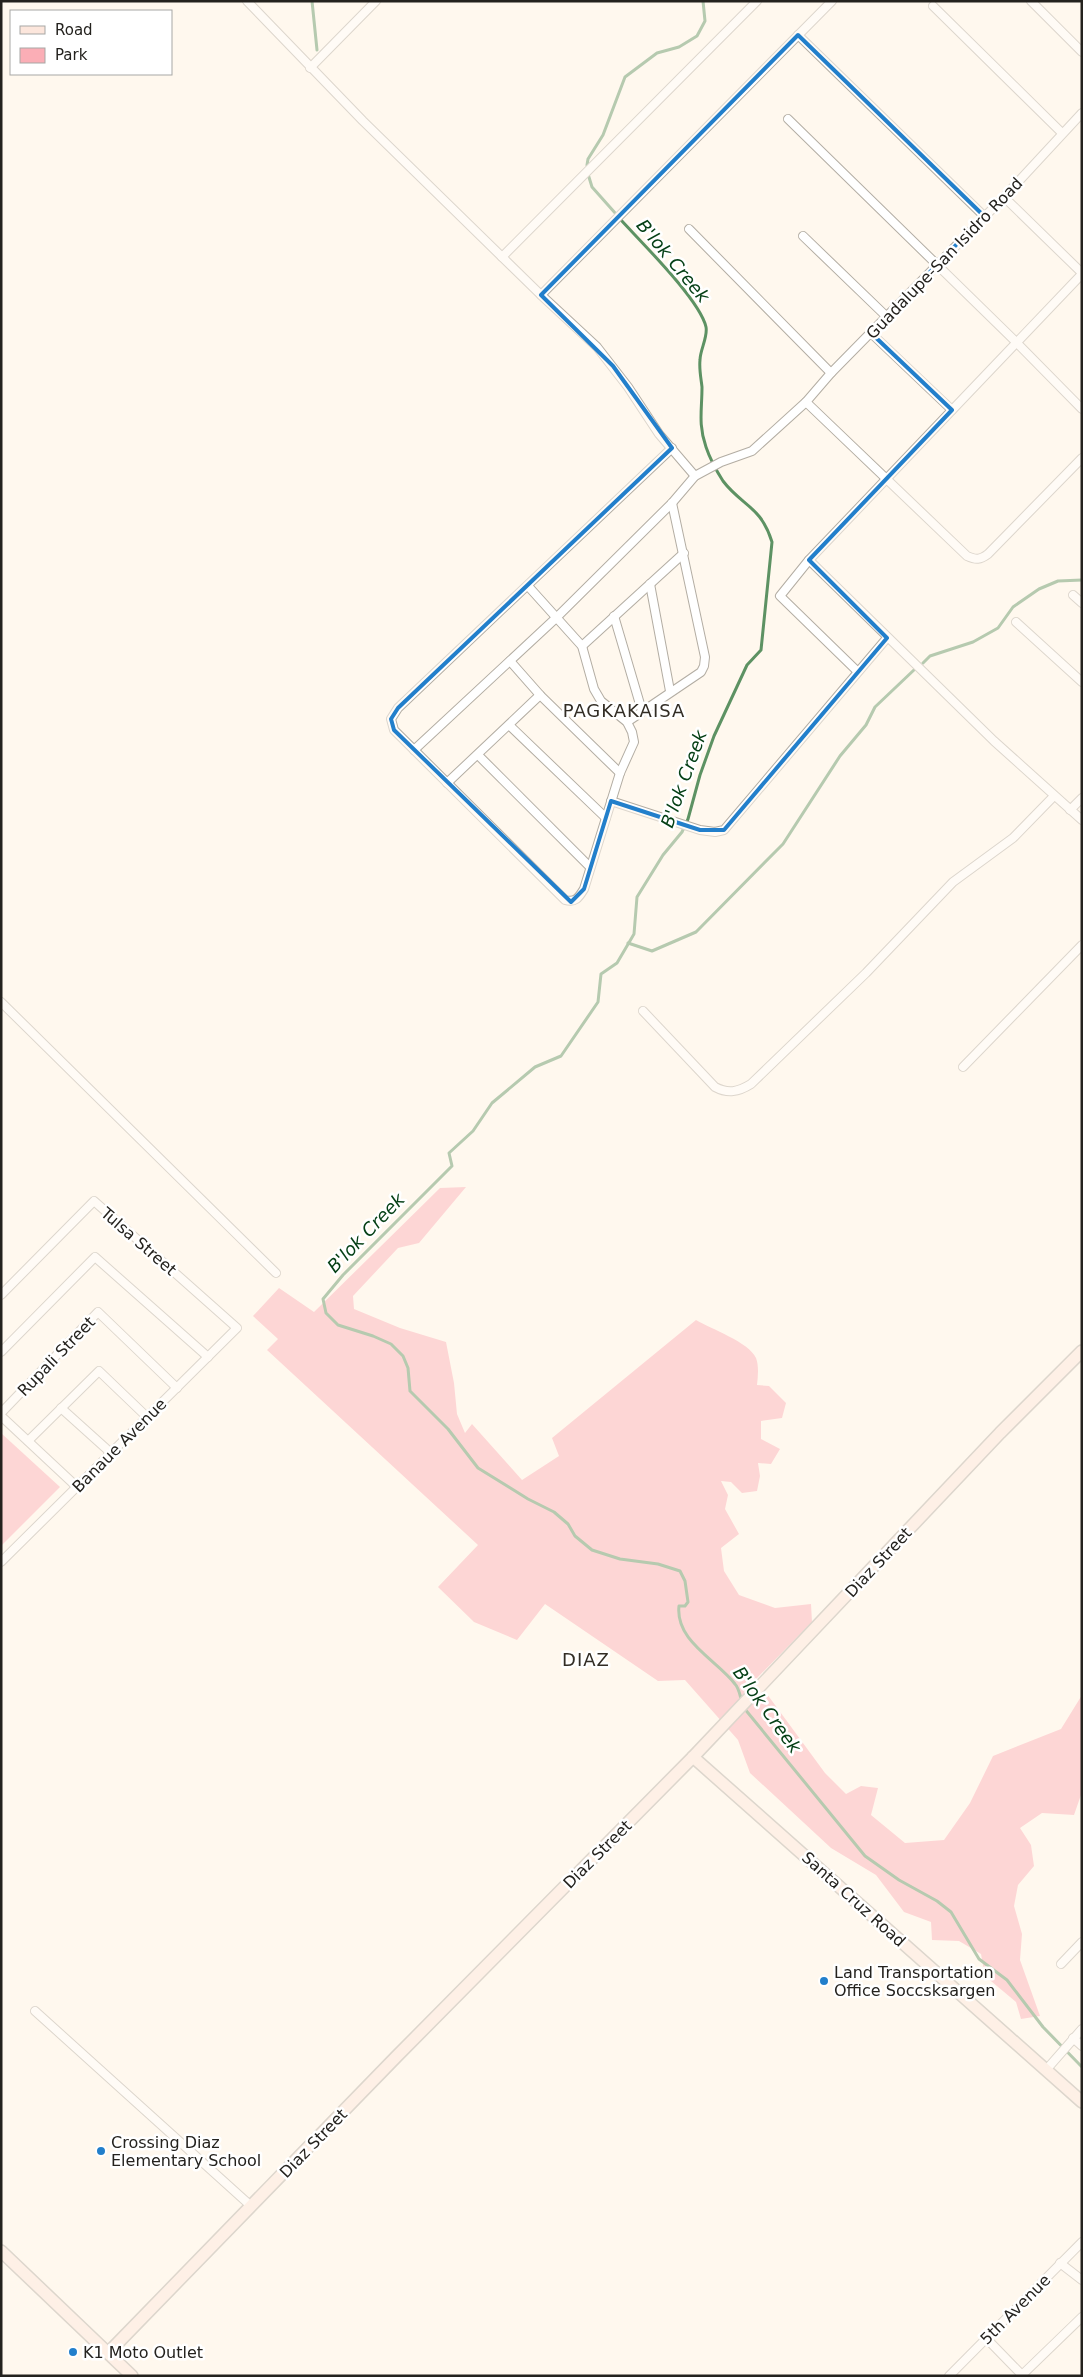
<svg xmlns="http://www.w3.org/2000/svg" width="1083" height="2377" viewBox="0 0 1083 2377" font-family="'DejaVu Sans',sans-serif">
  <style>
    .green { fill: #fbaeb6 }
    .lines { fill: none; stroke-linecap: round; stroke-linejoin: round }
    .stream { stroke: #5d9263; stroke-width: 3 }
    .street-casing { stroke: #b3ada3; stroke-width: 10 }
    .secondary-casing { stroke: #b3ada3; stroke-width: 14 }
    .street { stroke: #fff; stroke-width: 8 }
    .secondary { stroke: #fce6dc; stroke-width: 11 }
    .marked { fill: none; stroke: #227fcb; stroke-width: 4; stroke-linejoin: round }
    .poi-dot { fill: #227fcb; stroke: #fff; stroke-width: 2 }
    .labels { text-anchor: middle; stroke-width: 5; stroke-linejoin: round; paint-order: stroke }
    .street-label { font-size: 16px; fill: #24221e; stroke: #fff }
    .poi-label { font-size: 16px; fill: #24221e; stroke: #fff; text-anchor: start }
    .water-label { font-size: 18px; font-style: italic; fill: #054016; stroke: #fff }
    .neighbourhood-label { font-size: 18px; letter-spacing: 1px; fill: #322d25; stroke: #fff }
  </style>
  <rect width="100%" height="100%" fill="#fff8ee"/>
  <g class="green">
    <path d="M466,1187L419,1243L398,1248L353,1296L354,1309L400,1328L446,1342L454,1383L457,1414L465,1433L472,1424L522,1480L559,1456L552,1438L696,1320C711,1329 749,1342 756,1358C759,1366 758,1376 757,1385L769,1386L786,1403L782,1418L761,1421V1439L780,1449L771,1464L758,1463L760,1476L757,1491L742,1493L731,1482L721,1481L728,1495L725,1509L739,1534L721,1548L724,1571L739,1595L775,1608L811,1604L812,1622L756,1679L825,1773L846,1794L861,1786L878,1788L871,1815L905,1843L944,1840L970,1803L993,1756L1061,1729L1082,1695V1792L1074,1815L1042,1813L1020,1828L1031,1845L1034,1866L1018,1885L1014,1906L1022,1934L1020,1960L1040,2016L1021,2019L1016,2002L985,1976L981,1954L959,1941L932,1940L931,1922L904,1912L876,1875L831,1848L750,1773L738,1740L685,1680L658,1681L545,1604L517,1640L474,1622L438,1587L478,1545L267,1350L278,1339L253,1316L279,1288L314,1312L440,1188Z"/>
    <polygon points="1,1433 60,1487 1,1546"/>
  </g>
  <g class="lines">
    <g class="stream">
      <polyline points="312,1 317,50"/>
      <polyline points="587,165 588,159 603,135 625,77 657,53 679,47 697,36 705,21 703,1"/>
      <polyline points="588,174 592,187 616,214"/>
      <path d="M621,220C641,242 700,300 706,327C708,337 700,350 700,360C699,369 701,378 702,387C702,410 698,424 706,447C710,459 716,470 723,481C742,506 761,506 772,542L761,650L747,665L714,736L700,775L688,819L682,832L663,855L637,897L634,934L617,963L601,974L598,1002L561,1056L535,1067L492,1103L473,1131L449,1153L452,1166L343,1275L323,1299L326,1313L338,1325L373,1336L391,1344L403,1356L408,1368L410,1391L448,1429L478,1468L528,1499L554,1512L568,1524L575,1536L592,1550L620,1559L658,1564L680,1571L685,1581L688,1602L685,1606H679C675,1641 717,1660 735,1684C739,1688 740,1696 742,1702"/>
      <polyline points="923,663 930,656 973,642 998,628 1013,607 1039,589 1058,581 1082,580"/>
      <polyline points="628,943 652,951 696,932 783,844 840,756 866,725 875,707 915,669"/>
      <polyline points="744,1708 865,1856 899,1880 937,1901 951,1912 979,1959 1007,1980 1043,2027 1082,2067"/>
    </g>
    <defs>
      <g id="street">
        <polyline points="247,1 363,121 541,295 597,347 628,387 659,434 695,476"/>
        <polyline points="1031,1 1082,52"/>
        <polyline points="933,6 1062,133"/>
        <polyline points="798,35 984,216"/>
        <polyline points="310,68 376,1"/>
        <polyline points="788,119 1016,342 1082,409"/>
        <polyline points="1004,197 1082,273"/>
        <polyline points="689,229 831,373"/>
        <polyline points="803,236 887,317"/>
        <polyline points="502,257 757,1"/>
        <polyline points="541,295 832,1"/>
        <polyline points="871,333 952,410"/>
        <path d="M806,402L967,556C976,560 980,560 988,554L1082,458"/>
        <polyline points="809,560 994,741 1082,820"/>
        <polyline points="650,584 670,691"/>
        <path d="M528,586L582,646L594,689L601,701L627,722L632,732L634,742L620,773L584,889C579,897 576,903 565,900L394,730L391,719L398,708L672,448"/>
        <polyline points="1073,595 1082,603"/>
        <polyline points="614,616 642,711"/>
        <polyline points="1016,622 1082,682"/>
        <polyline points="582,646 684,553"/>
        <polyline points="510,661 540,695 620,773"/>
        <polyline points="857,671 780,596 809,560 1082,274"/>
        <polyline points="627,722 701,672 704,666 705,657 672,503"/>
        <polyline points="509,725 606,818"/>
        <polyline points="414,750 556,618 672,503 695,476 721,462 752,451 806,402 831,373 1004,197 1082,113"/>
        <polyline points="478,755 590,867"/>
        <polyline points="447,783 540,695"/>
        <polyline points="611,801 700,830 715,832 724,830 887,638"/>
        <polyline points="1070,810 1082,798"/>
        <polyline points="1,1002 276,1273"/>
        <path d="M643,1011L715,1087C728,1094 738,1092 751,1084L866,973L953,882L1013,838L1054,796"/>
        <polyline points="963,1067 1082,945"/>
        <polyline points="1,1295 94,1201 237,1328 1,1562"/>
        <polyline points="1,1352 95,1257 208,1357"/>
        <polyline points="61,1408 111,1453"/>
        <polyline points="1,1413 98,1312 177,1388"/>
        <polyline points="1,1416 77,1487"/>
        <polyline points="28,1441 99,1371 147,1417"/>
        <polyline points="1061,1964 1082,1942"/>
        <polyline points="35,2011 251,2206"/>
        <polyline points="1073,2038 1082,2046"/>
        <polyline points="1046,2070 1082,2029"/>
        <polyline points="1060,2263 1082,2280"/>
        <polyline points="986,2338 1023,2376"/>
        <polyline points="1022,2375 1082,2317"/>
        <polyline points="949,2376 1082,2242"/>
      </g>
      <g id="secondary">
        <polyline points="693,1757 1082,2102"/>
        <polyline points="1,2251 132,2376"/>
        <polyline points="108,2353 396,2057 693,1757 1000,1433 1082,1351"/>
      </g>
    </defs>
    <use href="#street" class="street-casing"/>
    <use href="#secondary" class="secondary-casing"/>
    <use href="#street" class="street"/>
    <use href="#secondary" class="secondary"/>
  </g>
  <path d="M0 0H1083V2377H0ZM798,35L984,216L871,333L952,410L809,560L887,638L724,830H700L611,801L584,889L571,902L394,730L391,719L398,708L672,448L613,366L541,295Z" fill="#fff8ee" fill-opacity=".55" fill-rule="evenodd"/>
  <path class="marked" d="M798,35L984,216L871,333L952,410L809,560L887,638L724,830H700L611,801L584,889L571,902L394,730L391,719L398,708L672,448L613,366L541,295Z"/>
  <g class="poi-dot">
    <circle cx="824" cy="1981" r="5"/>
    <circle cx="101" cy="2151" r="5"/>
    <circle cx="73" cy="2352" r="5"/>
  </g>
  <g class="labels">
    <g class="street-label">
      <text transform="translate(944 258) rotate(-46)" y="6">Guadalupe-San Isidro Road</text>
      <text transform="translate(139 1241) rotate(41)" y="6">Tulsa Street</text>
      <text transform="translate(56 1356) rotate(-46)" y="6">Rupali Street</text>
      <text transform="translate(119 1445) rotate(-45)" y="6">Banaue Avenue</text>
      <text transform="translate(878 1562) rotate(-47)" y="6">Diaz Street</text>
      <text transform="translate(597 1854) rotate(-45)" y="6">Diaz Street</text>
      <text transform="translate(854 1899) rotate(42)" y="6">Santa Cruz Road</text>
      <text transform="translate(313 2143) rotate(-46)" y="6">Diaz Street</text>
      <text transform="translate(1015 2309) rotate(-45)" y="6">5th Avenue</text>
    </g>
    <g class="poi-label">
      <text x="834" y="1978">Land Transportation<tspan x="834" dy="18">Office Soccsksargen</tspan></text>
      <text x="111" y="2148">Crossing Diaz<tspan x="111" dy="18">Elementary School</tspan></text>
      <text x="83" y="2358">K1 Moto Outlet</text>
    </g>
    <g class="water-label">
      <text transform="translate(673 261) rotate(50)" y="6">B'lok Creek</text>
      <text transform="translate(684 779) rotate(-70)" y="6">B'lok Creek</text>
      <text transform="translate(366 1233) rotate(-46)" y="6">B'lok Creek</text>
      <text transform="translate(767 1710) rotate(54)" y="6">B'lok Creek</text>
    </g>
    <g class="neighbourhood-label">
      <text x="624" y="717">PAGKAKAISA</text>
      <text x="586" y="1666">DIAZ</text>
    </g>
  </g>
  <rect width="1083" height="2377" fill="none" stroke="#24221e" stroke-width="5"/>
  <rect x="10" y="10" width="162" height="65" fill="#ffffff" stroke="#a7a7a5"/>
  <rect x="20" y="26" width="25" height="8" fill="#fce6dc" stroke="#a7a7a5"/>
  <text x="55" y="35" font-size="15" fill="#24221e">Road</text>
  <rect x="20" y="48" width="25" height="15" fill="#fbaeb6" stroke="#a7a7a5"/>
  <text x="55" y="60" font-size="15" fill="#24221e">Park</text>
</svg>
